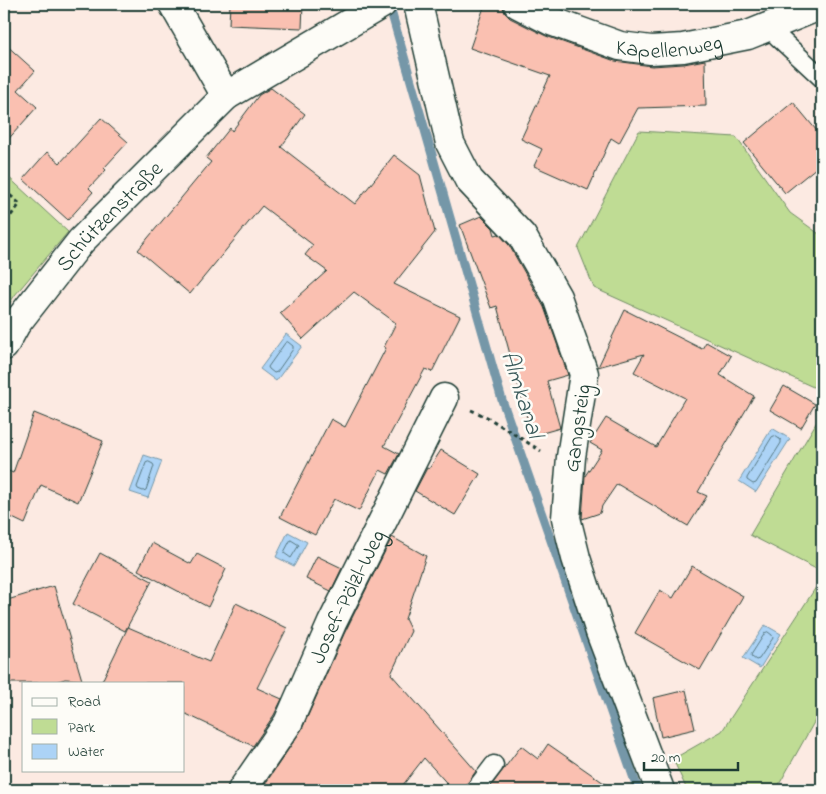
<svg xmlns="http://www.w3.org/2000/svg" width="826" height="794" viewBox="0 0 826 794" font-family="'Indie Flower',sans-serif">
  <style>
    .green { fill: #bfdc94; stroke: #6f8c64 }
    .water { fill: #acd3f6; stroke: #7497a8 }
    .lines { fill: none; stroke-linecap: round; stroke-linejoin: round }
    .shore { stroke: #577982; stroke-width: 1 }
    .stream { stroke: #7497a8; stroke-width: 9 }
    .building { fill: #fac0b1; stroke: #1f3d34 }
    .lane-casing { stroke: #1f3d34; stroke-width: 21 }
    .street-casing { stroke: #1f3d34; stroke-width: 31 }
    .path { stroke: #1f3d34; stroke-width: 3; stroke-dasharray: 4 4; stroke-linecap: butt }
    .lane { stroke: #fdfcf7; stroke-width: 18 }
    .street { stroke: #fdfcf7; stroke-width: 28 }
    .labels { text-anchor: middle; stroke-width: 5; stroke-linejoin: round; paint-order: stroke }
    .street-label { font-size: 22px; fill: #1f3d34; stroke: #fdfcf7 }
    .water-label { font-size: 24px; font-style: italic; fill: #3b5b5b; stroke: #fdfcf7 }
  </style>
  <rect width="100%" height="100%" fill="#fceae2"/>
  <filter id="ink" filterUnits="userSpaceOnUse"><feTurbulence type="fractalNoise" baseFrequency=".02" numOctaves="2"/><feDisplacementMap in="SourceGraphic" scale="10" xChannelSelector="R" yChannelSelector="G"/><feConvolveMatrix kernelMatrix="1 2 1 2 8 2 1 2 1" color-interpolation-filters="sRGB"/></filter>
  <g filter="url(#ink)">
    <g class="green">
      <polygon points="639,131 736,137 790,213 822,236 822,391 594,288 578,248"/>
      <polygon points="4,173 68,232 15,295 4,312"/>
      <polygon points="822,413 822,572 750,535"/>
      <polygon points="822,578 822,708 776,790 687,790 673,759 722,731"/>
    </g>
    <g class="water">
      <polygon points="286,334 302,346 276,381 260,369"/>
      <polygon points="772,428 790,439 756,492 739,481"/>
      <polygon points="144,455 162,461 148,498 130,492"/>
      <polygon points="288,532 307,542 294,566 276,557"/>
      <polygon points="765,625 781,634 760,668 743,658"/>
    </g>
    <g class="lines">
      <g class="shore">
        <polygon points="288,342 293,346 293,349 277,372 274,373 269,369 268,367 285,343"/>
        <polygon points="775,436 781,440 781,443 756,483 753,484 747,480 747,478 772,437"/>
        <polygon points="149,462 153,464 154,466 146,490 143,491 138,489 137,487 146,463"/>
        <polygon points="291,540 299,545 291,558 284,553"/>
        <polygon points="768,632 772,635 773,638 759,659 756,660 752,657 751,655 765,633"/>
      </g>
      <polyline class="stream" points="389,4 502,400 638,790"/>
    </g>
    <g class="building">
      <polygon points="230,4 303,4 302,28 229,25"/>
      <polygon points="485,4 494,4 503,7 505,13 510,18 546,36 615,61 652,66 684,64 705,60 706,106 638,108 619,143 611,138 588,190 534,166 542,149 521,139 550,76 470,48"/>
      <polygon points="4,43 35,71 18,90 37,107 4,144"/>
      <polygon points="271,88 305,114 281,147 355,204 394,155 420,175 435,232 394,284 460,316 432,372 425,369 384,446 399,454 388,474 380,470 359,511 334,499 315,535 280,517 331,419 345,427 386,348 384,347 396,323 354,292 303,339 280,313 327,271 305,255 313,245 262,206 190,294 138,250 211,162 206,158 230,128 232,131 259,95"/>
      <polygon points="793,102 822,137 822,163 785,193 744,143"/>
      <polygon points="101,118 128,142 104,168 106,170 89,188 93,192 68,220 23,179 47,152 60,163"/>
      <polygon points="481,216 493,228 495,235 499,234 509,245 544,307 568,375 547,381 560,428 532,436 497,306 491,308 460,225"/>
      <polygon points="625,310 702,349 706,342 731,356 720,375 754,396 698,492 707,496 688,526 617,484 602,506 600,513 582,519 585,476 602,450 590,443 606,418 656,447 685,398 634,372 644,354 598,367"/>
      <polygon points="784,386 815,404 801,428 770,410"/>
      <polygon points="34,413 103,441 78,502 41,485 25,524 4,514 4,469 13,473"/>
      <polygon points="441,450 480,474 455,515 415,491 427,468 429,469"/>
      <polygon points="392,537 426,556 405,619 411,631 391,674 476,771 467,784 465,790 453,790 424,758 399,790 261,790 302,729 344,634"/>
      <polygon points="152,543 191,564 197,554 226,569 208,607 138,570"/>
      <polygon points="100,553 152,581 125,631 73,604"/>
      <polygon points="317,556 342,568 331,591 306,579"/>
      <polygon points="692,566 743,596 700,670 635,633 660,590 673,598"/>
      <polygon points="54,586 82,680 65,679 52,683 4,683 4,601"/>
      <polygon points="236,603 287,628 257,688 282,699 274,715 253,746 184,713 184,683 101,683 128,627 209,662"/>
      <polygon points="686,690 695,729 661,737 653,698"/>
      <polygon points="548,744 614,790 488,790 521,746 538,759"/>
    </g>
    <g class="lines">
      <defs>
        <g id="lane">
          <polyline points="773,25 778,37 822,78"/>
          <polyline points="475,790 494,765"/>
        </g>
        <g id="street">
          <polyline points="173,4 226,96"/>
          <polyline points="418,4 450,143 469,180 522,236 557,297 584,374 571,457 566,518 576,558 600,632 660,790"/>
          <path id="s1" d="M518,4L551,21L620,46L651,50L683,48L748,35L822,5"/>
          <path id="s2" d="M4,346L16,324L81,241L226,96L382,4"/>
          <path id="s3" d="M242,790L288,723L332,623L444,398"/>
        </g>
      </defs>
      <use href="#lane" class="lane-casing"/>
      <use href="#street" class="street-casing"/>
      <g class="path">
        <polyline points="4,190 20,204 4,224"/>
        <polyline points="471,410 487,417 541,451"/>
      </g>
      <use href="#lane" class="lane"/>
      <use href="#street" class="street"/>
    </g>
  </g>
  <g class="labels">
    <g class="street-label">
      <text dy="8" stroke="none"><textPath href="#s1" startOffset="160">Kapellenweg</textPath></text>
      <text dy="8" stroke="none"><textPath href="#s2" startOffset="168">Schützenstraße</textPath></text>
      <text transform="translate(576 428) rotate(-82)" y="8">Gangsteig</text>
      <text dy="8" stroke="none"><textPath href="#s3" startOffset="221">Josef-Pölzl-Weg</textPath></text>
    </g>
    <g class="water-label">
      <text transform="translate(523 394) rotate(72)" y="8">Almkanal</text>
    </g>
  </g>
  <rect width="826" height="794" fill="none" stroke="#fdfcf7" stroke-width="20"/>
  <rect x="10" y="10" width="806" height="774" fill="none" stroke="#1f3d34" stroke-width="2" filter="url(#ink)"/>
  <rect x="22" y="682" width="162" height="90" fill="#fdfcf7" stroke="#a4b0a9"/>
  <rect x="32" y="698" width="25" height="8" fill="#fdfcf7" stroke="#a4b0a9"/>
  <text x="68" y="706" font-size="15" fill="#1f3d34">Road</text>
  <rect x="32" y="719" width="25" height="15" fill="#bfdc94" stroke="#a4b0a9"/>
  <text x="68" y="732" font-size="15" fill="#1f3d34">Park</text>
  <rect x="32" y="744" width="25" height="15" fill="#acd3f6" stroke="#a4b0a9"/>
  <text x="68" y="756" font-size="15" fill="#1f3d34">Water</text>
  <path d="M644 762v8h94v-8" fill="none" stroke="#1f3d34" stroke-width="2.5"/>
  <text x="651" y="762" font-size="15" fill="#1f3d34" stroke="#fdfcf7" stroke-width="4" paint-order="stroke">20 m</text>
</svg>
